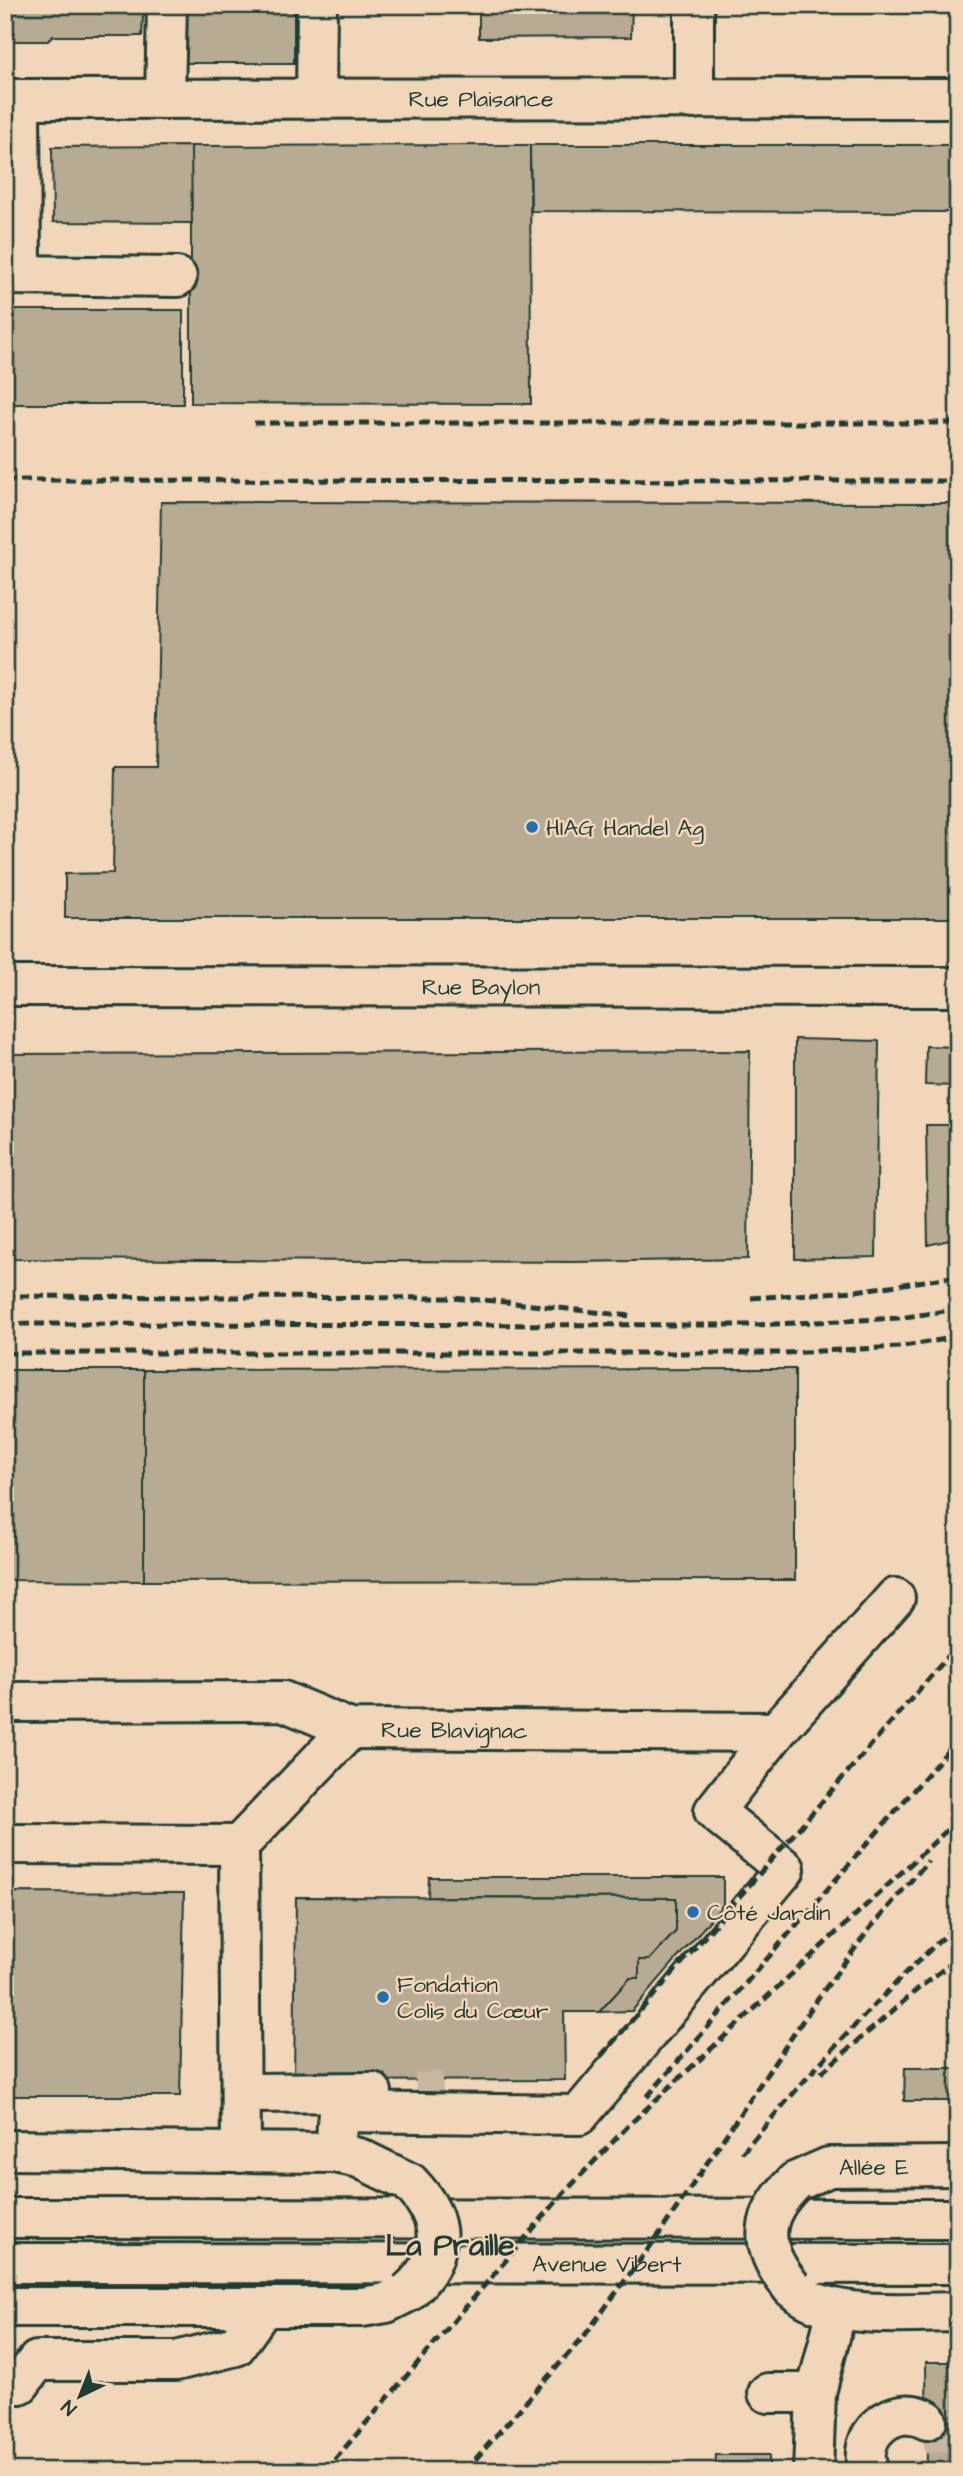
<svg xmlns="http://www.w3.org/2000/svg" width="963" height="2476" viewBox="0 0 963 2476" font-family="'Architects Daughter',sans-serif">
  <style>
    .building { fill: #b7ab94; stroke: #1f3d34; stroke-width: 2 }
    .lines { fill: none; stroke-linecap: round; stroke-linejoin: round }
    .minor-tunnel { stroke: #c8b79e; stroke-width: 38; stroke-dasharray: 38 19; stroke-linecap: butt }
    .minor-casing { stroke: #1f3d34; stroke-width: 44 }
    .major-casing { stroke: #1f3d34; stroke-width: 44 }
    .minor { stroke: #f2d6b9; stroke-width: 38 }
    .major { stroke: #f2d6b9; stroke-width: 38 }
    .rail { stroke: #1f3d34; stroke-width: 5; stroke-dasharray: 10 5; stroke-linecap: butt }
    .minor-bridge-casing { stroke: #1f3d34; stroke-width: 44; stroke-linecap: butt }
    .minor-bridge { stroke: #f2d6b9; stroke-width: 38 }
    .poi-dot { fill: #1f6fb2; stroke: #f2d6b9; stroke-width: 2.5 }
    .labels { text-anchor: middle; stroke-width: 5; stroke-linejoin: round; paint-order: stroke }
    .street-label { font-size: 23px; fill: #1f3d34; stroke: #f2d6b9 }
    .poi-label { font-size: 23px; fill: #1f3d34; stroke: #f2d6b9; text-anchor: start }
    .district-label { font-size: 30px; font-weight: bold; fill: #1f3d34; stroke: #f2d6b9 }
  </style>
  <rect width="100%" height="100%" fill="#f2d6b9"/>
  <filter id="ink" filterUnits="userSpaceOnUse"><feTurbulence type="fractalNoise" baseFrequency=".0143" numOctaves="2"/><feDisplacementMap in="SourceGraphic" scale="14" xChannelSelector="R" yChannelSelector="G"/><feConvolveMatrix kernelMatrix="1 2 1 2 8 2 1 2 1" color-interpolation-filters="sRGB"/></filter>
  <g filter="url(#ink)">
    <g class="building">
      <polygon points="5,5 152,5 152,16 143,16 142,36 53,36 48,41 5,41"/>
      <rect x="180" y="5" width="114" height="58"/>
      <polygon points="479,5 632,5 631,37 479,38"/>
      <rect x="761" y="5" width="197" height="8"/>
      <polygon points="530,145 531,404 191,403 191,146"/>
      <polygon points="530,145 958,145 958,212 531,211"/>
      <polygon points="191,146 192,223 53,222 52,147"/>
      <rect x="5" y="310" width="178" height="94"/>
      <polygon points="161,502 958,503 958,918 65,918 65,874 113,873 115,767 156,767"/>
      <polygon points="795,1039 879,1041 876,1257 795,1259"/>
      <polygon points="926,1046 958,1047 958,1086 925,1085"/>
      <polygon points="750,1051 748,1259 574,1262 5,1259 5,1054"/>
      <polygon points="926,1125 958,1125 958,1238 928,1245"/>
      <polygon points="795,1369 795,1580 144,1581 144,1370"/>
      <polygon points="5,1370 144,1370 144,1581 5,1580"/>
      <polygon points="429,1877 723,1877 723,1905 632,2011 599,2012 630,1978 639,1978 639,1960 649,1960 676,1931 676,1898 428,1897"/>
      <polygon points="5,1892 184,1893 180,2096 5,2096"/>
      <polygon points="296,1897 676,1898 676,1931 649,1960 639,1960 639,1978 630,1978 599,2012 564,2012 565,2080 294,2081"/>
      <polygon points="905,2068 958,2068 958,2101 904,2101"/>
      <polygon points="926,2362 958,2362 958,2471 927,2471"/>
      <polygon points="716,2455 769,2455 769,2471 715,2471"/>
      <rect x="769" y="2466" width="11" height="5"/>
    </g>
    <g class="lines">
      <g class="minor-tunnel">
        <polyline points="416,2092 443,2091"/>
        <polyline points="927,2420 942,2435 946,2471"/>
      </g>
      <defs>
        <g id="minor">
          <polyline points="316,98 317,5"/>
          <path id="s1" d="M5,99L958,98"/>
          <polyline points="20,99 21,275"/>
          <polyline points="165,99 167,5"/>
          <polyline points="694,99 694,5"/>
          <polyline points="5,275 177,277"/>
          <path id="s2" d="M5,986L958,987"/>
          <path id="s3" d="M5,1702L283,1701L350,1729L776,1732L895,1598"/>
          <polyline points="5,1844 239,1845 350,1729"/>
          <polyline points="239,1845 241,2153"/>
          <polyline points="241,2093 372,2092"/>
          <polyline points="5,2150 335,2153 359,2158 410,2183"/>
          <polyline points="335,2153 338,2112 579,2115 785,1869 714,1811 776,1732"/>
          <path id="s4" d="M795,2182L829,2167L958,2166"/>
          <path d="M792,2288C828,2322 911,2312 958,2312"/>
          <polyline points="5,2307 362,2307 386,2303 408,2292"/>
          <polyline points="20,2384 37,2361 176,2361 236,2346 263,2308"/>
          <polyline points="768,2393 816,2393"/>
          <polyline points="813,2471 816,2393 837,2309"/>
          <path d="M869,2471C854,2436 894,2401 927,2420"/>
        </g>
        <g id="major">
          <polyline points="5,2218 958,2219"/>
          <path id="s5" d="M5,2263L958,2264"/>
        </g>
      </defs>
      <use href="#minor" class="minor-casing"/>
      <use href="#major" class="major-casing"/>
      <use href="#minor" class="minor"/>
      <use href="#major" class="major"/>
      <g class="rail">
        <polyline points="254,423 958,423"/>
        <polyline points="5,480 958,481"/>
        <polyline points="5,1296 450,1298 496,1301 631,1316"/>
        <polyline points="751,1298 856,1291 958,1276"/>
        <polyline points="5,1324 756,1325 899,1318 958,1309"/>
        <polyline points="5,1353 784,1353 898,1347 958,1337"/>
        <polyline points="601,2056 958,1645"/>
        <polyline points="821,2073 919,1988 958,1958"/>
        <polyline points="647,2097 958,1739"/>
        <path d="M742,2153C810,2073 879,1995 958,1924"/>
        <polyline points="325,2471 562,2195 630,2124 958,1820"/>
        <polyline points="465,2471 585,2335 660,2233 818,1998 871,1927 928,1861"/>
      </g>
      <defs>
        <g id="minor-bridge">
          <path d="M792,2288C760,2249 757,2219 795,2182"/>
          <path d="M408,2292C447,2257 445,2219 410,2183"/>
        </g>
      </defs>
      <use href="#minor-bridge" class="minor-bridge-casing"/>
      <use href="#minor-bridge" class="minor-bridge"/>
    </g>
  </g>
  <g class="poi-dot">
    <circle cx="532" cy="827" r="7"/>
    <circle cx="693" cy="1912" r="7"/>
    <circle cx="383" cy="1997" r="7"/>
  </g>
  <g class="labels">
    <g class="street-label">
      <text dy="8" stroke="none"><textPath href="#s1" startOffset="476">Rue Plaisance</textPath></text>
      <text dy="8" stroke="none"><textPath href="#s2" startOffset="476">Rue Baylon</textPath></text>
      <text dy="8" stroke="none"><textPath href="#s3" startOffset="455">Rue Blavignac</textPath></text>
      <text dy="8" stroke="none"><textPath href="#s4" startOffset="82">Allée E</textPath></text>
      <text dy="8" stroke="none"><textPath href="#s5" startOffset="602">Avenue Vibert</textPath></text>
    </g>
    <g class="poi-label">
      <text x="546" y="835">HIAG Handel Ag</text>
      <text x="707" y="1920">Côté Jardin</text>
      <text x="397" y="1992">Fondation<tspan x="397" dy="26">Colis du Cœur</tspan></text>
    </g>
    <g class="district-label">
      <text x="450" y="2255">La Praille</text>
    </g>
  </g>
  <rect width="963" height="2476" fill="none" stroke="#f2d6b9" stroke-width="28"/>
  <rect x="14" y="14" width="935" height="2448" fill="none" stroke="#1f3d34" stroke-width="2.5" filter="url(#ink)"/>
  <g transform="translate(80 2396) rotate(223)" stroke="#f2d6b9" stroke-width="5" paint-order="stroke">
  <path d="M0-5L12 26L0 18L-12 26Z" fill="#1f3d34"/>
  <text y="-10" font-size="19" font-weight="bold" text-anchor="middle" fill="#1f3d34">N</text>
  </g>
</svg>
